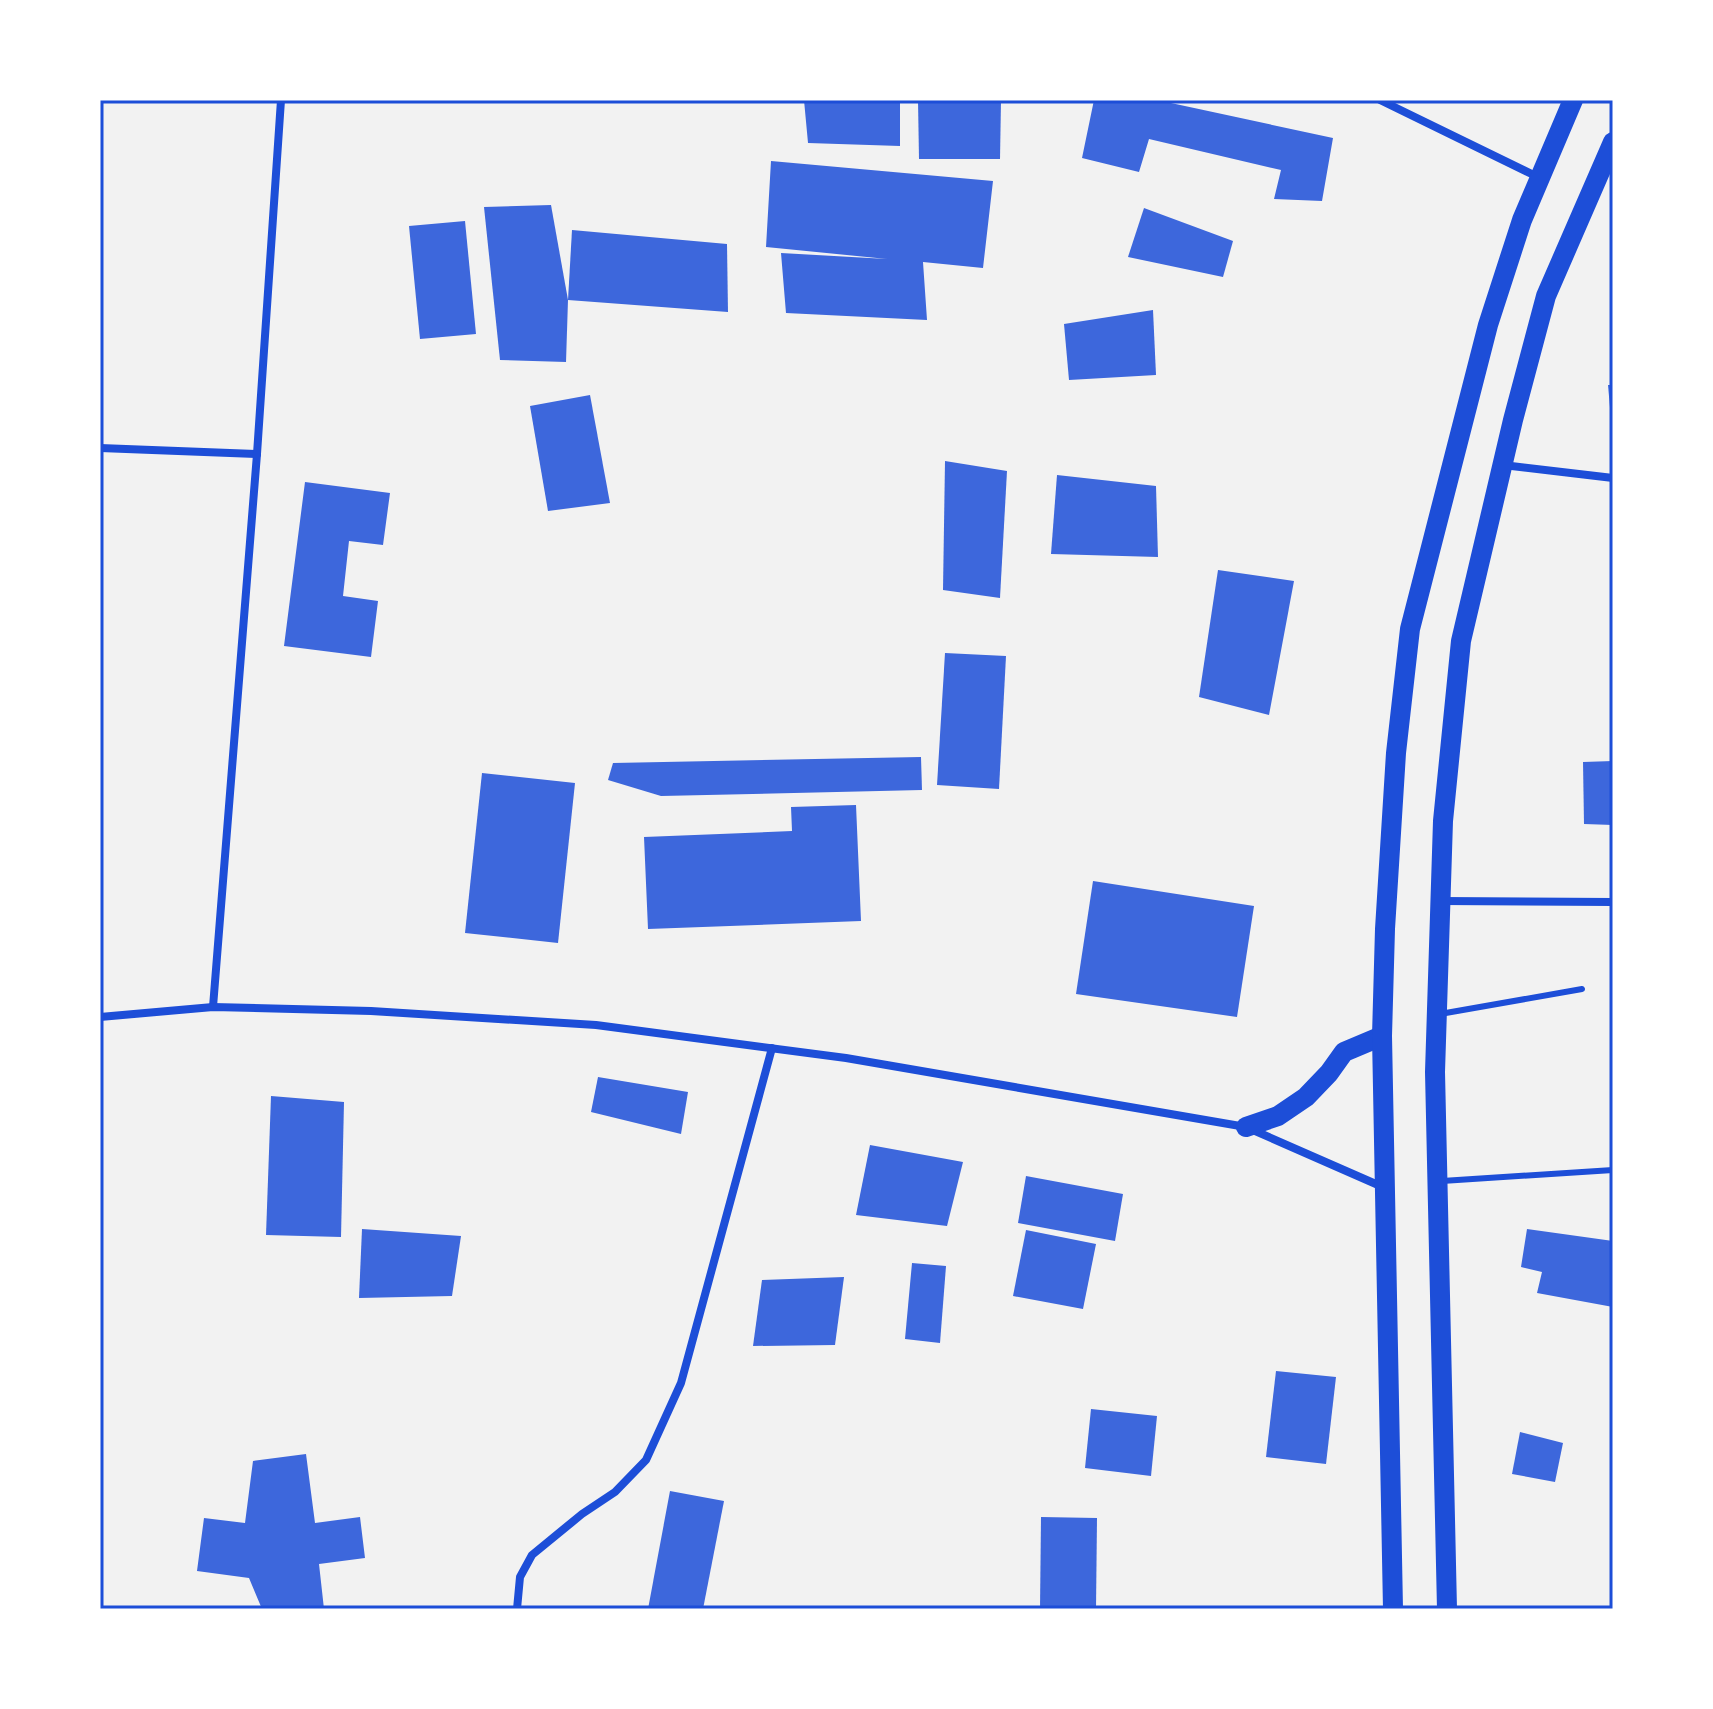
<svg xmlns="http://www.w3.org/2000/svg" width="1713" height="1709" viewBox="0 0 1713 1709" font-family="Barlow,sans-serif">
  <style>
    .building { fill: #3d67dc }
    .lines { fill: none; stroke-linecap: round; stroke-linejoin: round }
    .service { stroke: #1d4ed8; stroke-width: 6 }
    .minor { stroke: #1d4ed8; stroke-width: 8 }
    .primary { stroke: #1d4ed8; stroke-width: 20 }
    .neatline { fill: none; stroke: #1d4ed8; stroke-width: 3 }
  </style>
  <rect width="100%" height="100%" fill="#f2f2f2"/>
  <g class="building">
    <polygon points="804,100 900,100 900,146 808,143"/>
    <polygon points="918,100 1001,100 1000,159 919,159"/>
    <polygon points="1094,100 1157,100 1333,138 1322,201 1274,199 1281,170 1149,139 1139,172 1082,158"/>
    <polygon points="771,161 993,181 983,268 923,262 927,320 786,313 781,253 887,259 766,247"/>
    <polygon points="551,205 568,300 566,362 500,360 484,207"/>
    <polygon points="1144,208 1233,241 1223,277 1128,257"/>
    <polygon points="465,221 476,334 420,339 409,226"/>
    <polygon points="572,230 727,244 728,312 568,300"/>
    <polygon points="1153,310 1156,375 1069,380 1064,324"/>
    <polygon points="1608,385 1613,385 1613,419 1611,419"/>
    <polygon points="590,395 610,503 548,511 530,406"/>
    <polygon points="945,461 1007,471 1000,598 943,590"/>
    <polygon points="1057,475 1156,486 1158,557 1051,554"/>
    <polygon points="305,482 390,493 383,545 349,541 343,596 378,601 371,657 284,646"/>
    <polygon points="1218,570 1294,581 1269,715 1199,697"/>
    <polygon points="945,653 1006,656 999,789 937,785"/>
    <polygon points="921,757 922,790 661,796 608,780 613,763"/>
    <polygon points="1613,761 1613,825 1584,824 1583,762"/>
    <polygon points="482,773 575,783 558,943 465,933"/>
    <polygon points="856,805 861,921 648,929 644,837 792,831 791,807"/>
    <polygon points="1093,881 1254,906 1237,1017 1076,994"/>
    <polygon points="598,1077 688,1092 681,1134 591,1112"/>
    <polygon points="271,1096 344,1102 341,1237 266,1235"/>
    <polygon points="870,1145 963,1162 947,1226 856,1215"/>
    <polygon points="1026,1176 1123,1194 1115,1241 1018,1223"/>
    <polygon points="362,1229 461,1236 452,1296 359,1298"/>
    <polygon points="1527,1229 1613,1241 1613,1307 1537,1293 1542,1272 1521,1267"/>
    <polygon points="1026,1230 1096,1244 1083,1309 1013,1296"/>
    <polygon points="912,1263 946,1266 940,1343 905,1339"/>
    <polygon points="844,1277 835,1345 753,1346 762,1280"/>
    <polygon points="1276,1371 1336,1377 1326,1464 1266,1457"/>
    <polygon points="1091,1409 1157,1416 1151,1476 1085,1468"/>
    <polygon points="1520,1432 1563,1443 1555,1482 1512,1474"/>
    <polygon points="306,1454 315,1523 360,1517 365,1558 319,1564 324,1609 262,1609 249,1578 197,1571 204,1518 245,1523 253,1461"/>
    <polygon points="670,1491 724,1501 703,1609 648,1609"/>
    <polygon points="1041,1517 1097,1518 1096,1609 1040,1609"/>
  </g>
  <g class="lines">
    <g class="service">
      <polyline points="1440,1014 1582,989"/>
      <polyline points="1442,1181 1613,1170"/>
    </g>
    <g class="minor">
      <polyline points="1380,100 1540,178"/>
      <polyline points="100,448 257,454"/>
      <polyline points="1503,465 1613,478"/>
      <polyline points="1441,901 1613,902"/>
      <polyline points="213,1007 257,454 281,100"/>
      <polyline points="100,1017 213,1007 371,1011 596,1025 846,1058 1246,1127 1385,1188"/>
      <polyline points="517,1609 520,1577 532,1555 582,1514 615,1492 646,1460 681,1383 772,1048"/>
    </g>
    <g class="primary">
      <polyline points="1246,1127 1278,1116 1306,1097 1329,1073 1344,1052 1382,1036"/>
      <polyline points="1393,1609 1382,1036 1385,929 1396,753 1410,629 1488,325 1522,220 1573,100"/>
      <polyline points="1447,1609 1435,1072 1443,821 1461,641 1513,420 1546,296 1613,142"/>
    </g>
  </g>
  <rect width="1713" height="1709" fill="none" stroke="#ffffff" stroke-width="204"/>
  <rect x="102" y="102" width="1509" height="1505" class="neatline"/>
</svg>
